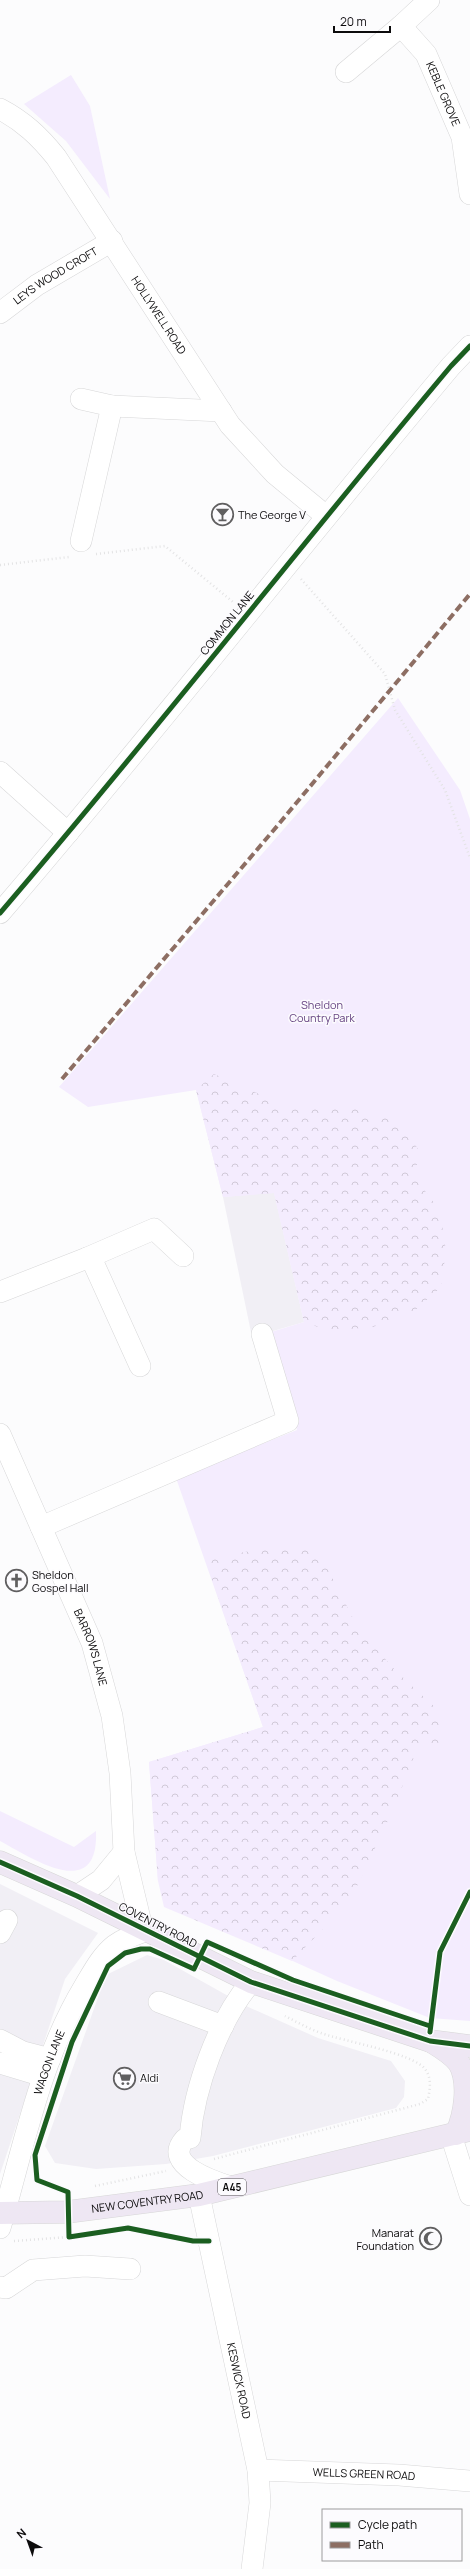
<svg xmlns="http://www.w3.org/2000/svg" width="470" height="2569" viewBox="0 0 470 2569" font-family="Manrope,sans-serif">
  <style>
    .built { fill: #f1eff5 }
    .green { fill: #f4ecfe }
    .forest { fill: url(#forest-crowns) }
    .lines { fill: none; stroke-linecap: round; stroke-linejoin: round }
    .minor-casing { stroke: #d7d7d8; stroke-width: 22 }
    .highway-casing { stroke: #d7d7d7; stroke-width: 23 }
    .path { stroke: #e3e3e4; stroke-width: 2.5; stroke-dasharray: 1 3; stroke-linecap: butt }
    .minor { stroke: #fff; stroke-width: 21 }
    .highway { stroke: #eee7f3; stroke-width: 22 }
    .quiet { stroke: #8d6e63; stroke-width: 4; stroke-dasharray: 8 4; stroke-linecap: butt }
    .cycleway-casing { stroke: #fcfbfe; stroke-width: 8 }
    .cycleway { stroke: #1b5e20; stroke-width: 5 }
    .labels { text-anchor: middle; stroke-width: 3; stroke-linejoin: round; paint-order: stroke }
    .shield { fill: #fcfbfe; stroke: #545355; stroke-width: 1 }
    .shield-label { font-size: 10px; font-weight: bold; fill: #0c0b0c }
    .street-label { font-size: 11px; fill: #0c0b0c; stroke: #fcfbfe }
    .poi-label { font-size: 11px; fill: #0c0b0c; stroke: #fcfbfe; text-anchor: start }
    .park-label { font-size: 11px; fill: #664482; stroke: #fcfbfe }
  </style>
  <defs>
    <pattern id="forest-crowns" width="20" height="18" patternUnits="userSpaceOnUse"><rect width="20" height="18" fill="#f4ecfe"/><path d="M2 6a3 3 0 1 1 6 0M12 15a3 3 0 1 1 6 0" fill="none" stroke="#d0c9d8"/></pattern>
  </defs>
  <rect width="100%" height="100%" fill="#fcfcfd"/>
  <g class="built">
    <polygon points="274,1192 304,1322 252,1337 223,1197"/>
    <polygon points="0,1884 98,1933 65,1979 0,2174"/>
    <polygon points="147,1955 164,1960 246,2006 318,2038 391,2061 405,2081 404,2097 396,2108 213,2156 166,2164 96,2169 55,2163 45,2146 106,1975"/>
  </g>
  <g class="green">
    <polygon points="71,75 90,106 110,199 66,141 24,104"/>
    <polygon points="398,698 460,790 470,819 470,2021 430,2018 337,1981 226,1931 158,1881 149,1762 263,1727 176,1478 297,1430 271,1332 304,1322 274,1193 223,1197 196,1090 88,1107 59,1087"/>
    <path d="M0,1811L74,1847L96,1831C99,1903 33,1859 0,1841Z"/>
  </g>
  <g class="forest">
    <polygon points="214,1074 257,1093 283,1111 324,1105 356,1109 399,1121 420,1152 414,1176 440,1211 446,1251 441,1287 413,1312 373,1327 329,1331 304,1322 274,1193 223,1197 196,1090"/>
    <polygon points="278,1546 319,1552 358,1628 395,1670 438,1710 441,1742 417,1749 393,1810 350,1901 292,1961 164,1907 158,1881 149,1762 263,1727 205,1559"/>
  </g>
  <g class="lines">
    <defs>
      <g id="minor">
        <path id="s1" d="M429,0L401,26L426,54L462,137L470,194"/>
        <polyline points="346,72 401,26"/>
        <path id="s2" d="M0,109C23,121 39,136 56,157L230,425L275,474L326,516"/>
        <path id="s3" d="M0,313L37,285L112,241"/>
        <polyline points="112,406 221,411"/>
        <polyline points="81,541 112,406 81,399"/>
        <polyline points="0,772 68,833"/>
        <path d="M0,913C154,734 299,547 451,366L470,346"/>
        <polyline points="87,1258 154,1229 183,1256"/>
        <polyline points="0,1292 87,1258 92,1260 140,1366"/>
        <path id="s4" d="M0,1434L92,1643L112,1716L120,1773L124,1852L142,1927"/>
        <polyline points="41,1527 288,1421 262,1334"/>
        <polyline points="77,1896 101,1880 124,1852"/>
        <polyline points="0,1933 7,1920"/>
        <polyline points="159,2002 223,2026"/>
        <polyline points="0,2040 23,2052 50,2059"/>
        <polyline points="0,2063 43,2076"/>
        <polyline points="451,2135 470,2195"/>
        <path d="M231,2187C215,2182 161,2165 185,2139L190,2138C194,2088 218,2021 251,1982"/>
        <path id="s5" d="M199,2195L258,2470L260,2503L252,2569"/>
        <path id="s6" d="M0,2228C24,2146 40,2060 84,1987C93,1972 101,1956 115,1945C125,1938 136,1934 148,1930"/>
        <polyline points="0,2287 6,2288 33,2270 85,2266 130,2269"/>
        <path id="s7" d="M258,2470L399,2475L470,2481"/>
      </g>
      <g id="highway">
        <polyline points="0,1862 77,1896 251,1982 430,2041 470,2046"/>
        <path d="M432,2042C442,2048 452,2054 459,2063C470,2082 465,2115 456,2134"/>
        <path id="s8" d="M0,2213L67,2212L199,2195L470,2130"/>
      </g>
    </defs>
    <use href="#minor" class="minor-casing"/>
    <use href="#highway" class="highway-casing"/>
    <g class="path">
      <polyline points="96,554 165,546 233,602"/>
      <polyline points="0,565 69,557"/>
      <polyline points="301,579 385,674 395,710 445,790 470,858"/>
      <path d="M214,2159L420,2104L428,2099C430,2089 432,2078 425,2069C413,2053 342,2041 321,2033C309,2029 297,2022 285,2016"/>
      <polyline points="95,2186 166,2171"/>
      <polyline points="14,2241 69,2237"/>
    </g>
    <use href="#minor" class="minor"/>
    <use href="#highway" class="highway"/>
    <polyline class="quiet" points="62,1079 278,825 470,594"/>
    <defs>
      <g id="cycleway">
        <path d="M0,913C154,734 299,547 451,366L470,346"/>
        <polyline points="0,1862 77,1896 251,1982 430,2041 470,2046"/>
        <polyline points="430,2032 440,1952 470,1892"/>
        <polyline points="209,2241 193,2241 128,2228 69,2237 68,2192 37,2180 35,2155 72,2042 108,1966 125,1953 141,1949 150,1949 194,1969 207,1942 293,1980 430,2026"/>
      </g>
    </defs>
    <use href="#cycleway" class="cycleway-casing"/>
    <use href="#cycleway" class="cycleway"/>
  </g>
  <defs>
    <symbol id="bar-ring" viewBox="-11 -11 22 22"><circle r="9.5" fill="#fcfbfe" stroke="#605f60" stroke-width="1.5"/><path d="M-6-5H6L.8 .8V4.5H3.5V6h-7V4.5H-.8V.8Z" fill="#605f60"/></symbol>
    <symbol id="church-ring" viewBox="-11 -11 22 22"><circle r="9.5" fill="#fcfbfe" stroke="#605f60" stroke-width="1.5"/><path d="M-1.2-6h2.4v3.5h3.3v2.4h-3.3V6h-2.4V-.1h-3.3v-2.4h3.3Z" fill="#605f60"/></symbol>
    <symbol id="supermarket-ring" viewBox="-11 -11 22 22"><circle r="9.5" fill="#fcfbfe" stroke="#605f60" stroke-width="1.5"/><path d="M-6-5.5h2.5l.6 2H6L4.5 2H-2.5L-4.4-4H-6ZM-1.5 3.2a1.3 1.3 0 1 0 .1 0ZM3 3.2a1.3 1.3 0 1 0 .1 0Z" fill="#605f60"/></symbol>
    <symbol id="mosque-ring" viewBox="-11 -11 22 22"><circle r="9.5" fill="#fcfbfe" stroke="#605f60" stroke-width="1.5"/><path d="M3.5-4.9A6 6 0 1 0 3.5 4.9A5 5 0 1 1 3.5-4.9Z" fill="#605f60"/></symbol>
  </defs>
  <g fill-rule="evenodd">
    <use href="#bar-ring" x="210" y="502" width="25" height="25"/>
    <use href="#church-ring" x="4" y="1568" width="25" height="25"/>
    <use href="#supermarket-ring" x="112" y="2066" width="25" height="25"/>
    <use href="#mosque-ring" x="418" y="2226" width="25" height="25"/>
  </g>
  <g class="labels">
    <rect class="shield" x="218" y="2179" width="28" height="16" rx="3"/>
    <g class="shield-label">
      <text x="232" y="2191">A45</text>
    </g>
    <g class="street-label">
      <text dy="4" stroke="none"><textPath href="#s1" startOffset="119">KEBLE GROVE</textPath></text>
      <text dy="4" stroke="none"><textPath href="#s3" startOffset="67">LEYS WOOD CROFT</textPath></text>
      <text dy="4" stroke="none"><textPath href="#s2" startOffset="263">HOLLYWELL ROAD</textPath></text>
      <text transform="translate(227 623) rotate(-51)" y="4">COMMON LANE</text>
      <text dy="4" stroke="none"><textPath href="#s4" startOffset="232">BARROWS LANE</textPath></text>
      <text transform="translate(158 1925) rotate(27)" y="4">COVENTRY ROAD</text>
      <text dy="4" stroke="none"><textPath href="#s6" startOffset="173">WAGON LANE</textPath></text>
      <text dy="4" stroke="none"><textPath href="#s8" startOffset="148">NEW COVENTRY ROAD</textPath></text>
      <text dy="4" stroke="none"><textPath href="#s5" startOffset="190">KESWICK ROAD</textPath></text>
      <text dy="4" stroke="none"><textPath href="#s7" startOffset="106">WELLS GREEN ROAD</textPath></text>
    </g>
    <g class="poi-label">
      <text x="238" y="519">The George V</text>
      <text x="32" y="1579">Sheldon<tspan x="32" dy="13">Gospel Hall</tspan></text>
      <text x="140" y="2082">Aldi</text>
      <text x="414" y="2237" text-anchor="end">Manarat<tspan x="414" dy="13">Foundation</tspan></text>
    </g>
    <g class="park-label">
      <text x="322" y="1009">Sheldon<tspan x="322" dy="13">Country Park</tspan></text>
    </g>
  </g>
  <rect x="322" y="2509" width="140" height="52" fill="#fcfbfe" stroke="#9c9b9d"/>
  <rect x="330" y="2522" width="20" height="6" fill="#1b5e20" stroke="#9c9b9d"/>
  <text x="358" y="2529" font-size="12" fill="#0c0b0c">Cycle path</text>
  <rect x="330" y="2542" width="20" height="6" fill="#8d6e63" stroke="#9c9b9d"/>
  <text x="358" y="2549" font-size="12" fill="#0c0b0c">Path</text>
  <g transform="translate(28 2541) rotate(319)" stroke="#fcfbfe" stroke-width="3" paint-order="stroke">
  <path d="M0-3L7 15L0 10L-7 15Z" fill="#0c0b0c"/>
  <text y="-6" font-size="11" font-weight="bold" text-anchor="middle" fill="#0c0b0c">N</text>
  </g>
  <path d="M334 26v6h56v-6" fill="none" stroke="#0c0b0c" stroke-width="2"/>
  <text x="340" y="26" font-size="12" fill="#0c0b0c" stroke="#fcfbfe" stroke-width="3" paint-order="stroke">20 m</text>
</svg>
